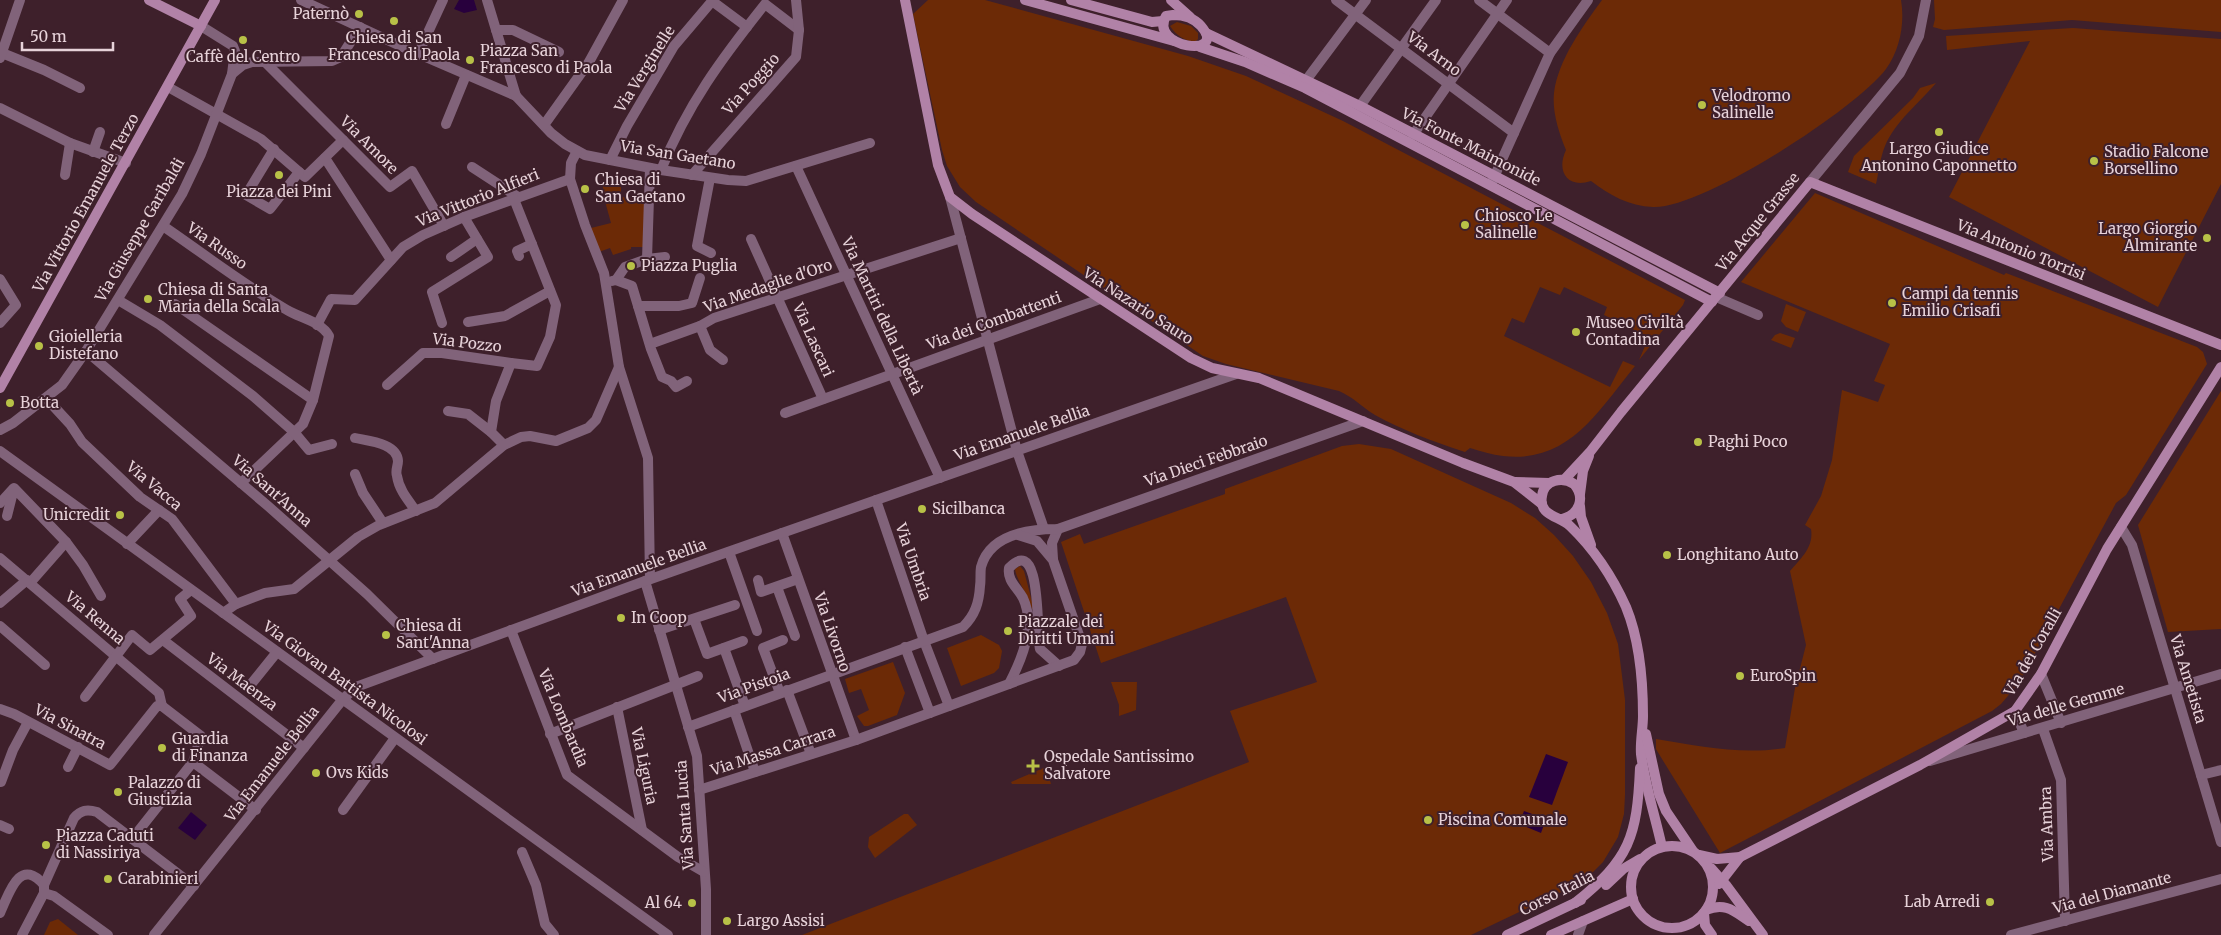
<svg xmlns="http://www.w3.org/2000/svg" width="2221" height="935" viewBox="0 0 2221 935" font-family="Merriweather,serif">
  <style>
    .green { fill: #6c2a06 }
    .water { fill: #28003d }
    .lines { fill: none; stroke-linecap: round; stroke-linejoin: round }
    .street { stroke: #81637a; stroke-width: 10 }
    .secondary { stroke: #b182a7; stroke-width: 10 }
    .poi-dot { fill: #b8c147; stroke: #3e202b; stroke-width: 2 }
    .labels { text-anchor: middle; stroke-width: 4; stroke-linejoin: round; paint-order: stroke }
    .poi-label { font-size: 15px; fill: #e7d2d9; stroke: #3e202b; text-anchor: start }
    .street-label { font-size: 15px; fill: #e7d2d9; stroke: #3e202b }
  </style>
  <rect width="100%" height="100%" fill="#3e202b"/>
  <g class="green">
    <path d="M928,0H985L1188,56L1246,76L1343,121L1685,300L1683,305L1639,360L1649,337L1604,315L1607,307L1564,287L1560,295L1540,287L1524,323L1512,318L1504,336L1610,387L1623,361L1635,366C1599,410 1569,464 1503,456C1492,455 1481,451 1470,448L1465,452L1462,451C1432,441 1402,430 1375,415C1362,407 1353,397 1339,391L1226,364L1203,356L976,202L960,187L947,166L942,150L913,14Z"/>
    <path d="M1602,0H1901C1905,23 1900,50 1886,69C1856,109 1702,209 1653,207C1629,206 1609,195 1591,181C1567,189 1556,171 1566,150C1559,133 1552,112 1554,93C1558,60 1583,26 1602,0Z"/>
    <polygon points="1934,0 2221,0 2221,32 2072,20 1944,30 1933,27 1935,19"/>
    <path d="M1177,22L1191,26L1198,33V39L1195,42C1184,41 1176,35 1170,26Z"/>
    <polygon points="2073,28 2221,39 2221,184 2158,307 1949,197 2030,41 1947,50 1946,36"/>
    <path d="M1936,83C1919,103 1895,122 1885,146C1880,158 1879,171 1876,184L1848,172L1854,156L1913,98L1920,88Z"/>
    <polygon points="603,182 610,182 611,187 621,187 621,197 646,198 643,247 631,247 631,249 613,255 610,248 599,252 591,228 611,223 603,194"/>
    <path d="M1815,193L2004,275L2006,273L2197,347L2203,352L2207,364L2126,495L2116,503L2019,683L2001,704L1992,711L1720,853L1662,759L1656,749V739C1699,746 1741,755 1785,748L1795,688L1806,645L1790,571C1801,558 1814,547 1811,529L1805,525L1821,496L1832,460L1842,390L1878,402L1885,385L1874,381L1890,344L1741,282Z"/>
    <polygon points="1786,304 1806,312 1798,332 1786,327 1781,321"/>
    <polygon points="1780,333 1795,338 1791,348 1771,340 1775,335"/>
    <polygon points="2221,391 2221,629 2168,632 2138,525"/>
    <polygon points="1359,444 1391,449 1511,503 1535,518 1554,535 1573,556 1591,582 1607,613 1618,644 1625,700 1625,795 1624,814 1618,837 1603,862 1584,881 1471,935 802,935 1249,762 1230,711 1317,682 1286,597 1101,663 1061,542 1080,534 1084,544 1225,494 1225,489 1342,446"/>
    <path d="M1020,566L1024,571L1034,609H1032C1029,597 1016,579 1015,569Z"/>
    <polygon points="981,635 999,645 1002,651 999,668 994,673 961,686 947,648"/>
    <polygon points="893,662 905,693 897,715 868,726 864,726 857,716 869,710 861,689 849,693 845,679"/>
    <polygon points="1111,682 1137,682 1136,710 1119,716 1119,705"/>
    <polygon points="1046,767 1051,784 1012,784 1011,782"/>
    <polygon points="904,814 908,814 917,825 875,858 868,847 869,837"/>
    <polygon points="58,919 78,935 44,935 50,922"/>
  </g>
  <g class="water">
    <polygon points="459,0 474,0 477,10 464,13 454,9"/>
    <polygon points="1546,754 1568,762 1552,805 1529,797"/>
    <polygon points="1524,811 1546,819 1541,833 1519,824"/>
    <polygon points="191,812 207,825 195,840 178,828"/>
  </g>
  <g class="lines">
    <g class="street">
      <polyline points="301,0 407,49 516,96 551,133 565,144 585,155 661,170 728,180 746,181 870,143"/>
      <polyline points="487,0 516,96"/>
      <polyline points="1336,0 1514,133"/>
      <polyline points="1479,0 1550,53"/>
      <polyline points="712,1 747,27"/>
      <polyline points="201,26 233,46 235,51 232,74"/>
      <polyline points="496,30 513,30 559,52"/>
      <polyline points="2,53 44,70 80,88"/>
      <polyline points="418,54 443,0"/>
      <polyline points="0,58 20,0"/>
      <polyline points="264,61 390,187 412,171 444,226"/>
      <polyline points="1307,79 1366,0"/>
      <polyline points="168,87 261,139 305,177 343,140"/>
      <polyline points="1360,106 1436,0"/>
      <polyline points="0,108 70,143 126,163"/>
      <polyline points="446,124 466,75"/>
      <polyline points="544,125 589,62 623,0"/>
      <polyline points="1413,135 1507,0"/>
      <polyline points="274,149 246,195 270,209 299,172"/>
      <polyline points="577,151 571,163 570,179 585,225 604,273 619,367 648,458 650,579"/>
      <polyline points="93,152 100,132"/>
      <polyline points="325,158 391,260"/>
      <polyline points="610,160 627,126 674,46 713,0"/>
      <polyline points="796,166 940,478"/>
      <polyline points="472,167 518,197"/>
      <path d="M661,170C687,105 722,58 765,4L799,30"/>
      <polyline points="65,175 70,143"/>
      <polyline points="692,175 796,57 799,30 796,0"/>
      <polyline points="710,178 697,246 711,253"/>
      <polyline points="1810,182 1900,73 1919,36 1926,0"/>
      <polyline points="1491,184 1550,53 1588,0"/>
      <polyline points="950,197 1017,451 1044,529"/>
      <path d="M163,226C204,254 244,285 287,310C300,318 322,322 329,336L313,400L303,424L241,483"/>
      <polyline points="751,239 823,399"/>
      <polyline points="519,256 517,251 532,244"/>
      <polyline points="451,257 477,239"/>
      <polyline points="647,259 665,257"/>
      <polyline points="0,279 16,305 0,323"/>
      <polyline points="616,280 632,286 651,349 662,377 671,381 676,387 687,381"/>
      <polyline points="612,281 616,280 625,267 647,259 650,168"/>
      <polyline points="1716,297 1758,315"/>
      <polyline points="118,300 160,325 253,396 294,432 309,450 332,444"/>
      <polyline points="175,304 313,400"/>
      <polyline points="638,306 679,306 692,303 700,278"/>
      <polyline points="468,322 505,316 550,291"/>
      <polyline points="442,323 432,292 488,257 464,217"/>
      <polyline points="317,325 331,299 355,300 403,247 423,235 464,217 570,179"/>
      <polyline points="700,326 714,318 961,238"/>
      <polyline points="650,344 700,326 710,350 723,360"/>
      <polyline points="86,351 268,506 367,594 433,659"/>
      <polyline points="387,385 423,353 442,353 511,363"/>
      <polyline points="46,398 70,424 82,442 140,497 172,519 236,604"/>
      <polyline points="448,411 468,414 491,432"/>
      <polyline points="785,413 1100,299"/>
      <polyline points="0,430 13,423 62,385 86,351 182,194 201,154 232,74 243,65 252,62 332,61 341,57 360,27"/>
      <path d="M355,438C368,441 397,443 398,461C398,466 395,471 397,476C399,490 408,500 416,511"/>
      <polyline points="504,445 491,432 496,401 511,363 537,366 550,337 556,305 514,199"/>
      <polyline points="0,451 668,935"/>
      <polyline points="355,474 363,493 383,523"/>
      <polyline points="876,500 924,641 949,706"/>
      <polyline points="0,503 13,489"/>
      <polyline points="7,516 14,488 66,542 83,565 101,596"/>
      <polyline points="2121,527 2132,545 2221,842"/>
      <polyline points="782,533 856,740"/>
      <polyline points="127,544 159,510"/>
      <polyline points="729,552 757,631"/>
      <polyline points="0,558 159,693 162,706"/>
      <polyline points="1053,559 1052,543 1058,529"/>
      <polyline points="758,580 761,592 798,579"/>
      <polyline points="645,581 697,756 706,889 706,935"/>
      <polyline points="30,583 66,542"/>
      <polyline points="777,587 795,636"/>
      <polyline points="0,603 27,580"/>
      <polyline points="223,613 236,604 265,593 294,589 358,537 379,525 435,503 504,445 521,437 530,436 556,441 588,428 596,420 619,367"/>
      <polyline points="694,619 707,654 743,641"/>
      <polyline points="0,626 45,665"/>
      <polyline points="511,630 567,775 678,857 704,872"/>
      <polyline points="659,630 735,605"/>
      <polyline points="163,640 304,748"/>
      <polyline points="905,647 930,713"/>
      <polyline points="724,648 745,706"/>
      <polyline points="2041,674 2061,723"/>
      <polyline points="252,683 277,652"/>
      <path d="M1009,684C1022,659 1036,626 1023,598C1017,587 1007,581 1009,568C1043,532 1036,637 1040,649L1059,666"/>
      <polyline points="787,690 811,754"/>
      <polyline points="780,693 763,648 783,640"/>
      <polyline points="85,697 132,635 150,650 191,616 180,599 191,590"/>
      <polyline points="617,707 642,830"/>
      <polyline points="0,709 14,714 110,765 157,706 162,706 201,736 193,762 256,810"/>
      <polyline points="734,710 755,772"/>
      <polyline points="2015,711 2024,733"/>
      <path d="M688,727L963,627C975,615 979,603 980,586C981,580 980,573 981,567C990,534 1029,529 1058,529L1363,421"/>
      <polyline points="2043,729 2061,780 2065,921"/>
      <polyline points="550,734 698,676"/>
      <polyline points="1930,761 2221,674"/>
      <polyline points="68,767 78,747"/>
      <polyline points="2201,775 2221,770"/>
      <polyline points="1,782 13,750 28,722"/>
      <polyline points="699,790 856,740 1074,660 1080,652 1082,644 1053,560 1037,541 1018,535"/>
      <polyline points="343,810 395,738"/>
      <polyline points="0,825 9,829"/>
      <polyline points="132,839 193,762"/>
      <polyline points="522,852 536,885 545,924 554,935"/>
      <polyline points="44,893 54,896 108,935"/>
      <path d="M0,913C9,894 19,856 44,885"/>
      <path d="M22,935L44,893V885L74,818C81,810 87,809 97,812L194,886"/>
      <polyline points="154,935 343,699 356,687 645,581 1236,374"/>
      <polyline points="1578,935 1583,921"/>
      <polyline points="2011,935 2221,879"/>
    </g>
    <g class="secondary">
      <polyline points="149,0 201,26"/>
      <polyline points="905,0 938,165 950,197 972,214 1191,358 1212,368 1259,378 1463,463 1514,482 1542,504"/>
      <polyline points="1025,0 1174,41"/>
      <polyline points="1071,0 1152,22 1163,21"/>
      <polyline points="1171,0 1190,17"/>
      <path d="M1173,15C1184,15 1194,18 1201,26C1229,59 1148,48 1166,16Z"/>
      <polyline points="1206,33 1360,106 1720,293"/>
      <polyline points="1200,47 1245,62 1305,88 1712,302"/>
      <polyline points="0,388 215,0"/>
      <polyline points="1564,480 1590,452 1621,412 1810,182 2221,345"/>
      <polyline points="1515,482 1549,483"/>
      <polyline points="1580,494 1583,471 1589,456"/>
      <polyline points="1580,506 1581,517 1591,545"/>
      <path d="M1562,519C1579,515 1586,498 1574,484C1562,476 1544,480 1542,496C1538,516 1560,516 1570,526C1593,548 1613,578 1626,607C1640,641 1643,679 1643,716C1643,728 1640,742 1641,754C1645,785 1655,816 1662,847"/>
      <polyline points="1646,734 1659,794 1666,811 1693,851"/>
      <circle cx="1672" cy="887" r="41"/>
      <polyline points="1699,855 1717,859 1740,857 1920,765 2015,711 2041,674 2107,549 2221,367"/>
      <polyline points="1711,868 1726,885 1763,935"/>
      <polyline points="1719,884 1740,857"/>
      <polyline points="1606,885 1623,869 1640,859"/>
      <path d="M1575,903C1630,859 1637,837 1640,768"/>
      <path d="M1706,910C1725,902 1734,911 1749,921"/>
      <polyline points="1704,913 1705,925 1712,935"/>
      <polyline points="1507,935 1581,900"/>
      <polyline points="1551,935 1633,899"/>
    </g>
  </g>
  <g class="poi-dot">
    <circle cx="359" cy="14" r="5"/>
    <circle cx="394" cy="21" r="5"/>
    <circle cx="243" cy="40" r="5"/>
    <circle cx="470" cy="60" r="5"/>
    <circle cx="1702" cy="105" r="5"/>
    <circle cx="1939" cy="132" r="5"/>
    <circle cx="2094" cy="161" r="5"/>
    <circle cx="279" cy="175" r="5"/>
    <circle cx="585" cy="189" r="5"/>
    <circle cx="1465" cy="225" r="5"/>
    <circle cx="2207" cy="238" r="5"/>
    <circle cx="631" cy="266" r="5"/>
    <circle cx="148" cy="299" r="5"/>
    <circle cx="1892" cy="303" r="5"/>
    <circle cx="1576" cy="332" r="5"/>
    <circle cx="39" cy="346" r="5"/>
    <circle cx="10" cy="403" r="5"/>
    <circle cx="1698" cy="442" r="5"/>
    <circle cx="922" cy="509" r="5"/>
    <circle cx="120" cy="515" r="5"/>
    <circle cx="1667" cy="555" r="5"/>
    <circle cx="621" cy="618" r="5"/>
    <circle cx="1008" cy="631" r="5"/>
    <circle cx="386" cy="635" r="5"/>
    <circle cx="1740" cy="676" r="5"/>
    <circle cx="162" cy="748" r="5"/>
    <path d="M1030.5 758.5h5v5h5v5h-5v5h-5v-5h-5v-5h5z"/>
    <circle cx="316" cy="773" r="5"/>
    <circle cx="118" cy="792" r="5"/>
    <circle cx="1428" cy="820" r="5"/>
    <circle cx="46" cy="845" r="5"/>
    <circle cx="108" cy="879" r="5"/>
    <circle cx="1990" cy="902" r="5"/>
    <circle cx="692" cy="903" r="5"/>
    <circle cx="727" cy="921" r="5"/>
  </g>
  <g class="labels">
    <g class="poi-label">
      <text x="349" y="19" text-anchor="end">Paternò</text>
      <text x="394" y="43" text-anchor="middle">Chiesa di San<tspan x="394" dy="17">Francesco di Paola</tspan></text>
      <text x="480" y="56">Piazza San<tspan x="480" dy="17">Francesco di Paola</tspan></text>
      <text x="243" y="62" text-anchor="middle">Caffè del Centro</text>
      <text x="1712" y="101">Velodromo<tspan x="1712" dy="17">Salinelle</tspan></text>
      <text x="1939" y="154" text-anchor="middle">Largo Giudice<tspan x="1939" dy="17">Antonino Caponnetto</tspan></text>
      <text x="2104" y="157">Stadio Falcone<tspan x="2104" dy="17">Borsellino</tspan></text>
      <text x="595" y="185">Chiesa di<tspan x="595" dy="17">San Gaetano</tspan></text>
      <text x="279" y="197" text-anchor="middle">Piazza dei Pini</text>
      <text x="1475" y="221">Chiosco Le<tspan x="1475" dy="17">Salinelle</tspan></text>
      <text x="2197" y="234" text-anchor="end">Largo Giorgio<tspan x="2197" dy="17">Almirante</tspan></text>
      <text x="641" y="271">Piazza Puglia</text>
      <text x="158" y="295">Chiesa di Santa<tspan x="158" dy="17">Maria della Scala</tspan></text>
      <text x="1902" y="299">Campi da tennis<tspan x="1902" dy="17">Emilio Crisafi</tspan></text>
      <text x="1586" y="328">Museo Civiltà<tspan x="1586" dy="17">Contadina</tspan></text>
      <text x="49" y="342">Gioielleria<tspan x="49" dy="17">Distefano</tspan></text>
      <text x="20" y="408">Botta</text>
      <text x="1708" y="447">Paghi Poco</text>
      <text x="932" y="514">Sicilbanca</text>
      <text x="110" y="520" text-anchor="end">Unicredit</text>
      <text x="1677" y="560">Longhitano Auto</text>
      <text x="631" y="623">In Coop</text>
      <text x="1018" y="627">Piazzale dei<tspan x="1018" dy="17">Diritti Umani</tspan></text>
      <text x="396" y="631">Chiesa di<tspan x="396" dy="17">Sant'Anna</tspan></text>
      <text x="1750" y="681">EuroSpin</text>
      <text x="172" y="744">Guardia<tspan x="172" dy="17">di Finanza</tspan></text>
      <text x="1044" y="762">Ospedale Santissimo<tspan x="1044" dy="17">Salvatore</tspan></text>
      <text x="326" y="778">Ovs Kids</text>
      <text x="128" y="788">Palazzo di<tspan x="128" dy="17">Giustizia</tspan></text>
      <text x="1438" y="825">Piscina Comunale</text>
      <text x="56" y="841">Piazza Caduti<tspan x="56" dy="17">di Nassiriya</tspan></text>
      <text x="118" y="884">Carabinieri</text>
      <text x="1980" y="907" text-anchor="end">Lab Arredi</text>
      <text x="682" y="908" text-anchor="end">Al 64</text>
      <text x="737" y="926">Largo Assisi</text>
    </g>
    <g class="street-label">
      <text transform="translate(1434 54) rotate(37)" y="5">Via Arno</text>
      <text transform="translate(645 69) rotate(-58)" y="5">Via Verginelle</text>
      <text transform="translate(751 84) rotate(-48)" y="5">Via Poggio</text>
      <text transform="translate(369 145) rotate(45)" y="5">Via Amore</text>
      <text transform="translate(1471 147) rotate(27)" y="5">Via Fonte Maimonide</text>
      <text transform="translate(678 155) rotate(9)" y="5">Via San Gaetano</text>
      <text transform="translate(478 198) rotate(-22)" y="5">Via Vittorio Alfieri</text>
      <text transform="translate(86 203) rotate(-61)" y="5">Via Vittorio Emanuele Terzo</text>
      <text transform="translate(1758 222) rotate(-51)" y="5">Via Acque Grasse</text>
      <text transform="translate(140 230) rotate(-60)" y="5">Via Giuseppe Garibaldi</text>
      <text transform="translate(217 246) rotate(35)" y="5">Via Russo</text>
      <text transform="translate(2021 250) rotate(22)" y="5">Via Antonio Torrisi</text>
      <text transform="translate(768 286) rotate(-19)" y="5">Via Medaglie d'Oro</text>
      <text transform="translate(1138 306) rotate(33)" y="5">Via Nazario Sauro</text>
      <text transform="translate(882 316) rotate(65)" y="5">Via Martiri della Libertà</text>
      <text transform="translate(994 321) rotate(-20)" y="5">Via dei Combattenti</text>
      <text transform="translate(813 340) rotate(66)" y="5">Via Lascari</text>
      <text transform="translate(467 343) rotate(7)" y="5">Via Pozzo</text>
      <text transform="translate(1022 433) rotate(-19)" y="5">Via Emanuele Bellia</text>
      <text transform="translate(1206 461) rotate(-19)" y="5">Via Dieci Febbraio</text>
      <text transform="translate(154 486) rotate(40)" y="5">Via Vacca</text>
      <text transform="translate(272 491) rotate(41)" y="5">Via Sant'Anna</text>
      <text transform="translate(913 562) rotate(71)" y="5">Via Umbria</text>
      <text transform="translate(639 568) rotate(-20)" y="5">Via Emanuele Bellia</text>
      <text transform="translate(95 618) rotate(40)" y="5">Via Renna</text>
      <text transform="translate(832 632) rotate(71)" y="5">Via Livorno</text>
      <text transform="translate(2033 652) rotate(-60)" y="5">Via dei Coralli</text>
      <text transform="translate(2188 679) rotate(73)" y="5">Via Ametista</text>
      <text transform="translate(242 682) rotate(37)" y="5">Via Maenza</text>
      <text transform="translate(345 683) rotate(36)" y="5">Via Giovan Battista Nicolosi</text>
      <text transform="translate(754 686) rotate(-20)" y="5">Via Pistoia</text>
      <text transform="translate(2066 705) rotate(-16)" y="5">Via delle Gemme</text>
      <text transform="translate(563 718) rotate(67)" y="5">Via Lombardia</text>
      <text transform="translate(70 727) rotate(28)" y="5">Via Sinatra</text>
      <text transform="translate(773 751) rotate(-18)" y="5">Via Massa Carrara</text>
      <text transform="translate(272 764) rotate(-52)" y="5">Via Emanuele Bellia</text>
      <text transform="translate(644 766) rotate(78)" y="5">Via Liguria</text>
      <text transform="translate(685 815) rotate(-94)" y="5">Via Santa Lucia</text>
      <text transform="translate(2047 824) rotate(-92)" y="5">Via Ambra</text>
      <text transform="translate(1557 893) rotate(-27)" y="5">Corso Italia</text>
      <text transform="translate(2112 893) rotate(-15)" y="5">Via del Diamante</text>
    </g>
  </g>
  <path d="M22 42v8h91v-8" fill="none" stroke="#e7d2d9" stroke-width="2.5"/>
  <text x="30" y="42" font-size="15" fill="#e7d2d9" stroke="#3e202b" stroke-width="4" paint-order="stroke">50 m</text>
</svg>
